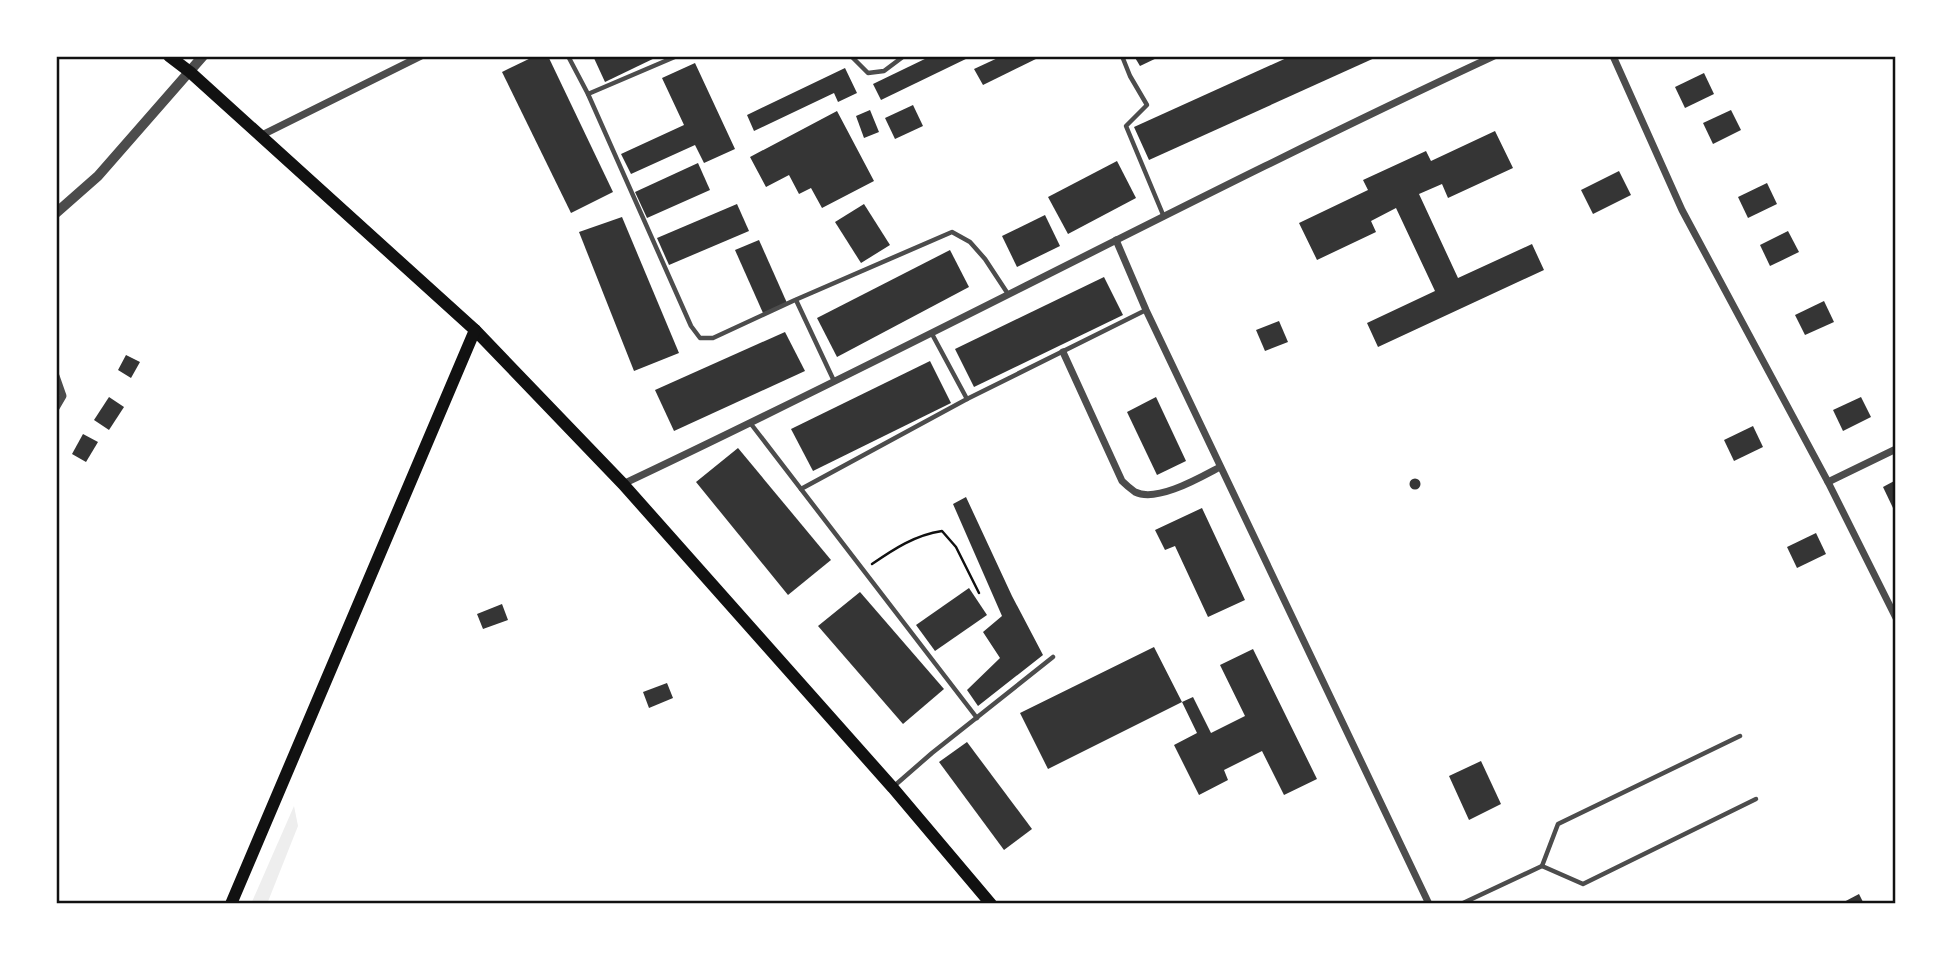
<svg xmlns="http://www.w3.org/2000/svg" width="1952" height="960" viewBox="0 0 1952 960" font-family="'Sofia Sans Condensed',sans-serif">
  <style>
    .green { fill: #eee }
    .building { fill: #353535 }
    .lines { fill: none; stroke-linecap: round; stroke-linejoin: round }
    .path { stroke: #111; stroke-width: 2.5 }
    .service { stroke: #4c4c4c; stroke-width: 4.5 }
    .minor { stroke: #4c4c4c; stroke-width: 7 }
    .tertiary { stroke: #4c4c4c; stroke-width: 10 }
    .secondary { stroke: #111; stroke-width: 12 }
    .neatline { fill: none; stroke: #111; stroke-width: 2.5 }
  </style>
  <rect width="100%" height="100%" fill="#fff"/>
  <polygon class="green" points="294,806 298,826 267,904 251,904"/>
  <g class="building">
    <polygon points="535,56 548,56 613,192 571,213 502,72"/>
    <polygon points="593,56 659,56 605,82"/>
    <polygon points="931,56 972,56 881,100 873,84"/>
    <polygon points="1002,56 1042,56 983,85 974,69"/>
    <polygon points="1134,56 1161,56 1140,66"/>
    <polygon points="1291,56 1379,56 1149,160 1134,127"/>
    <polygon points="695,63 735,149 704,163 695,145 631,174 621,154 684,125 662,78"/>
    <polygon points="845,68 857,93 838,102 834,93 754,131 747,115"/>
    <polygon points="1704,73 1714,94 1685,108 1675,87"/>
    <polygon points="913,105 923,126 895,139 885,118"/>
    <polygon points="870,110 879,132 864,138 856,116"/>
    <polygon points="1731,110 1741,130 1713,144 1703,123"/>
    <polygon points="837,111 874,181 822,208 811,188 799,194 789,175 766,187 750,157"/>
    <polygon points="1495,131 1513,168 1448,198 1442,184 1419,194 1458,278 1532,244 1544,270 1378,347 1367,323 1435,291 1396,208 1371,221 1376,232 1317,260 1299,223 1368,190 1363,180 1426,151 1431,161"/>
    <polygon points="1117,161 1136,198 1068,234 1048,197"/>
    <polygon points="698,163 710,190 647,218 635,192"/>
    <polygon points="1619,171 1631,195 1593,214 1581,190"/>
    <polygon points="1767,183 1777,204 1748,218 1738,197"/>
    <polygon points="737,204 749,231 669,265 657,238"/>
    <polygon points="864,204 890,245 861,263 835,222"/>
    <polygon points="1045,215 1060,246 1017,267 1002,236"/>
    <polygon points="622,217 679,353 634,371 579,232"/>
    <polygon points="1788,231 1799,252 1770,266 1760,245"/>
    <polygon points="759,240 787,303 763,313 735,250"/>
    <polygon points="950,250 969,287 837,357 817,318"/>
    <polygon points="1104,277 1123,315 974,387 955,349"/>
    <polygon points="1824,301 1834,322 1805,335 1795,315"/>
    <polygon points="1279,321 1288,342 1265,351 1256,330"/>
    <polygon points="785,332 805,371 674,431 655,390"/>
    <polygon points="126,355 140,362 131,378 118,370"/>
    <polygon points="930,361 951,403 813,471 791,429"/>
    <polygon points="109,397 124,407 109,430 94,420"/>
    <polygon points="1156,397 1186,461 1157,475 1127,412"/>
    <polygon points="1861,397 1871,417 1843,431 1833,410"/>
    <polygon points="1753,426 1763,447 1734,461 1724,440"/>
    <polygon points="83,434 98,442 86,462 72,454"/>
    <polygon points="738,448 831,560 788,595 696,482"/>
    <circle cx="1415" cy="484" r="5.5"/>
    <polygon points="1896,480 1896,506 1893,508 1883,487"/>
    <polygon points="966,497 1012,596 1043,655 978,706 967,690 1000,658 983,632 1002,616 953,504"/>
    <polygon points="1202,508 1245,600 1208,617 1175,546 1165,550 1155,530"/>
    <polygon points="1816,533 1826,554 1797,568 1787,547"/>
    <polygon points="969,588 987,615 935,651 916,625"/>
    <polygon points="860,592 944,689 903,724 818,626"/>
    <polygon points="502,604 508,620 483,629 477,614"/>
    <polygon points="1154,647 1182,702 1193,697 1211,733 1245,716 1220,665 1253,649 1317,779 1284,795 1262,751 1224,770 1228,780 1199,795 1174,745 1197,733 1182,702 1048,769 1020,713"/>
    <polygon points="667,683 673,698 649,708 643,692"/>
    <polygon points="967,742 1032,829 1004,850 939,762"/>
    <polygon points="1481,761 1501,804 1469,820 1449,776"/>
    <polygon points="1859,894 1864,904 1840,904"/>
  </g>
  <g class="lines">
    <path class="path" d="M872,564C894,549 915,535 942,531L956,547L979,593"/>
    <g class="service">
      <polyline points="568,56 588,94 691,326 700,338 713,338 795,300 952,232 970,242 985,259 1008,294"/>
      <polyline points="851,56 868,73 884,71 904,56"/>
      <polyline points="1122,56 1130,76 1147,105 1126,126 1164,217"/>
      <polyline points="588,94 677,56"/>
      <polyline points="796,300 834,381"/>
      <polyline points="932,334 967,399"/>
      <polyline points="751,424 977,718"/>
      <polyline points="801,489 967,399 1146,310"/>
      <polyline points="893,787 932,753 1053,657"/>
      <polyline points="1542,866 1583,884 1756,799"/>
      <polyline points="1461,904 1542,866 1558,824 1740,736"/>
    </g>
    <g class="minor">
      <polyline points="1613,56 1682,210 1828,482 1896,618"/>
      <polyline points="260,136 421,56"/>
      <polyline points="1116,240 1146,310 1429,904"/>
      <path d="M1063,352L1122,481C1126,485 1131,489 1135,492C1157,503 1201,477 1220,467"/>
      <polyline points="56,376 63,396 56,408"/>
      <polyline points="1828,482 1896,449"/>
      <path d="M623,484C916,346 1201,192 1494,56"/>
    </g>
    <polyline class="tertiary" points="56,213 98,176 203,56"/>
    <g class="secondary">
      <polyline points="169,56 190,72 475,330 623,484 893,788 991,904"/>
      <polyline points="231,904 475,330"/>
    </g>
  </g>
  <rect width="1952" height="960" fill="none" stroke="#ffffff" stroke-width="116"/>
  <rect x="58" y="58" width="1836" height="844" class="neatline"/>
</svg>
